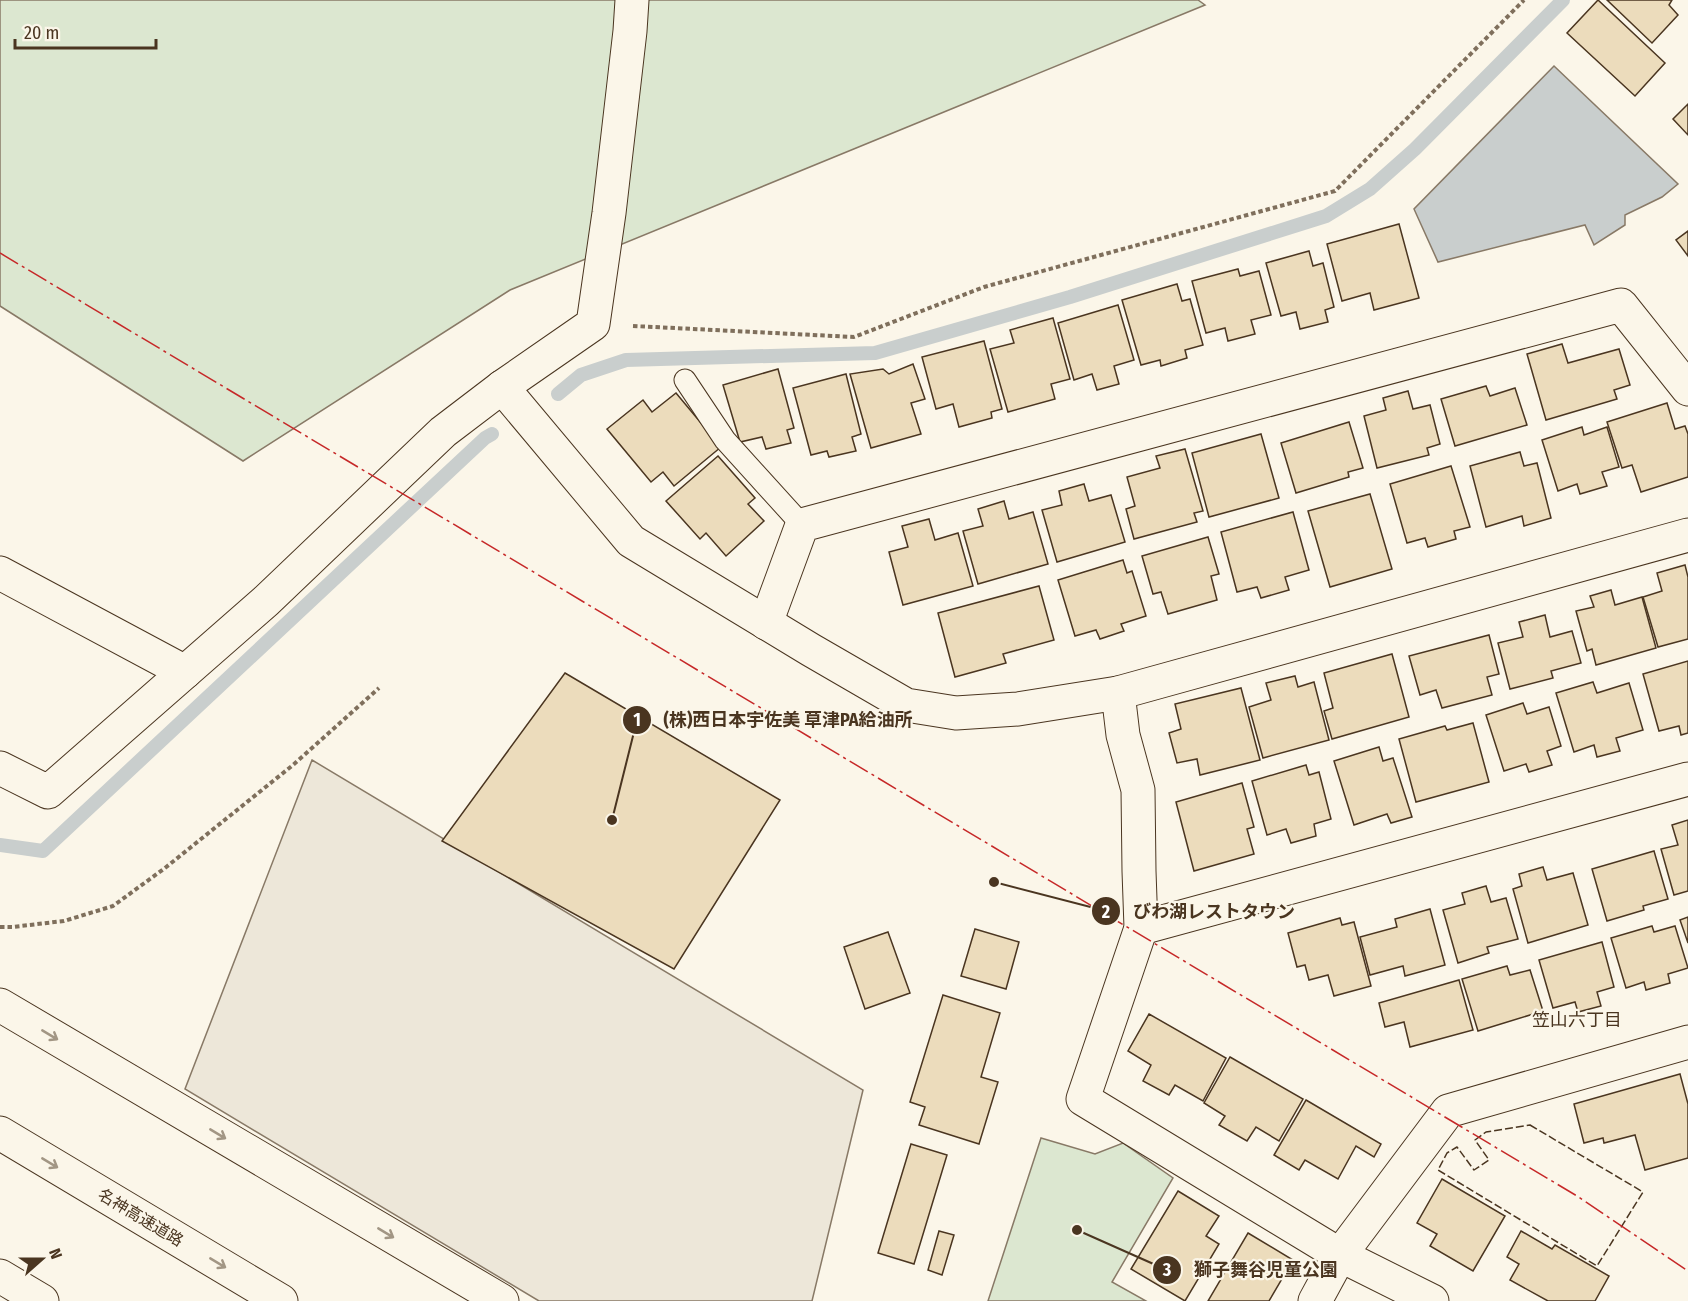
<svg xmlns="http://www.w3.org/2000/svg" width="1688" height="1301" viewBox="0 0 1688 1301" font-family="'Fira Sans Condensed','Noto Sans JP',sans-serif">
  <style>
    .green { fill: #dce7d0; stroke: #887966; stroke-width: 1.5 }
    .parking { fill: #ede7d9; stroke: #887966; stroke-width: 1.5 }
    .water { fill: #c9cecd; stroke: #887966; stroke-width: 1.5 }
    .lines { fill: none; stroke-linecap: round; stroke-linejoin: round }
    .stream { stroke: #c9cecd; stroke-width: 14 }
    .building { fill: #ecdcbc; stroke: #4a3520; stroke-width: 1.5 }
    .lane-casing { stroke: #4a3520; stroke-width: 23 }
    .street-casing { stroke: #4a3520; stroke-width: 35 }
    .highway-casing { stroke: #4a3520; stroke-width: 35 }
    .path { stroke: #7f6f5c; stroke-width: 4; stroke-dasharray: 4.5 3; stroke-linecap: butt }
    .lane { stroke: #fbf6e9; stroke-width: 21 }
    .street { stroke: #fbf6e9; stroke-width: 33 }
    .highway { stroke: #fbf6e9; stroke-width: 33 }
    .fence { stroke: #4a3520; stroke-width: 1.5; stroke-dasharray: 8 3; stroke-linecap: butt }
    .power { stroke: #c62828; stroke-width: 1.5; stroke-dasharray: 21 4.5 3 4.5; stroke-linecap: butt }
    .oneway { stroke: #a29684 }
    .labels { text-anchor: middle; stroke-width: 4.5; stroke-linejoin: round; paint-order: stroke }
    .street-label { font-size: 16px; fill: #4a3520; stroke: #fbf6e9 }
    .neighbourhood-label { font-size: 18px; fill: #4a3520; stroke: #fbf6e9 }
    .leader { fill: none; stroke: #4a3520; stroke-width: 2 }
    .callout-dot { fill: #4a3520; stroke: #fbf6e9; stroke-width: 2 }
    .mark-label { font-size: 18px; text-anchor: middle; font-weight: bold; fill: #fff }
    .callout-label { font-size: 18px; text-anchor: middle; font-weight: bold; fill: #4a3520; stroke: #fbf6e9; stroke-width: 4.5; stroke-linejoin: round; paint-order: stroke }
  </style>
  <rect width="100%" height="100%" fill="#fbf6e9"/>
  <g class="green">
    <polygon points="0,0 1198,0 1205,5 510,290 243,461 0,306"/>
    <polygon points="1041,1138 1095,1154 1123,1143 1173,1178 1112,1282 1146,1301 988,1301"/>
  </g>
  <polygon class="parking" points="312,760 863,1090 812,1301 539,1301 185,1089"/>
  <polygon class="water" points="1554,66 1678,184 1662,197 1625,215 1625,225 1594,245 1585,225 1438,262 1414,209"/>
  <g class="lines">
    <g class="stream">
      <polyline points="558,394 581,375 626,360 875,353 1070,297 1326,216 1370,189 1415,149 1563,0"/>
      <polyline points="0,845 43,851 485,438 492,434"/>
    </g>
  </g>
  <g class="building">
    <polygon points="1598,0 1665,63 1635,96 1567,33"/>
    <polygon points="1607,0 1672,0 1669,5 1678,15 1652,43"/>
    <polygon points="1688,104 1688,135 1673,119"/>
    <polygon points="1399,224 1419,298 1374,310 1370,293 1342,301 1327,244"/>
    <polygon points="1688,231 1688,256 1676,240"/>
    <polygon points="1309,251 1313,266 1323,263 1334,307 1325,310 1328,322 1300,329 1296,312 1281,316 1266,263"/>
    <polygon points="1238,269 1240,276 1259,271 1271,315 1251,320 1255,334 1228,341 1225,328 1206,333 1192,281"/>
    <polygon points="1177,284 1182,301 1190,299 1203,345 1185,350 1187,358 1161,366 1160,360 1141,365 1122,300"/>
    <polygon points="1118,305 1134,360 1114,366 1119,384 1097,390 1092,374 1074,380 1058,323"/>
    <polygon points="1053,318 1070,379 1051,384 1055,399 1008,412 990,349 1014,343 1010,330"/>
    <polygon points="984,341 1002,409 991,412 992,418 959,427 953,404 936,409 922,357"/>
    <polygon points="1562,344 1568,363 1619,349 1630,385 1614,390 1617,399 1546,420 1527,354"/>
    <polygon points="913,364 925,399 911,403 921,434 871,448 850,374 883,369 889,374"/>
    <polygon points="778,369 794,428 787,430 791,443 766,449 762,437 740,442 723,385"/>
    <polygon points="846,374 861,434 852,437 856,451 829,457 827,451 811,455 793,388"/>
    <polygon points="1486,386 1490,396 1515,388 1527,425 1455,446 1441,399"/>
    <polygon points="1408,391 1413,409 1430,405 1440,444 1427,448 1429,455 1377,468 1364,416 1386,410 1383,398"/>
    <polygon points="676,393 721,447 674,486 663,472 651,482 607,429 643,400 652,412"/>
    <polygon points="1667,403 1675,429 1685,426 1688,434 1688,477 1641,492 1632,465 1622,468 1607,422"/>
    <polygon points="1349,422 1363,468 1348,472 1349,477 1296,493 1281,443"/>
    <polygon points="1582,427 1584,435 1607,427 1619,467 1602,472 1607,486 1580,494 1577,484 1558,491 1542,440"/>
    <polygon points="1261,434 1279,498 1209,517 1192,453"/>
    <polygon points="1185,449 1203,511 1194,513 1197,522 1134,539 1126,509 1135,506 1127,477 1160,468 1156,456"/>
    <polygon points="1520,452 1524,466 1537,463 1551,518 1524,526 1522,516 1486,527 1470,466"/>
    <polygon points="718,456 755,498 748,504 764,521 726,556 706,533 700,539 666,501"/>
    <polygon points="1451,466 1470,527 1454,531 1456,539 1428,547 1425,538 1407,543 1390,484"/>
    <polygon points="1084,484 1089,501 1111,495 1125,542 1057,562 1042,510 1062,505 1059,491"/>
    <polygon points="1370,494 1392,569 1330,587 1308,511"/>
    <polygon points="1004,501 1009,519 1033,512 1048,564 978,584 963,531 983,526 978,509"/>
    <polygon points="1293,512 1309,570 1285,577 1289,590 1261,598 1257,587 1237,592 1221,532"/>
    <polygon points="929,519 935,540 958,533 973,586 903,605 889,552 908,547 902,526"/>
    <polygon points="1208,537 1219,574 1211,576 1217,600 1168,614 1161,592 1153,594 1142,556"/>
    <polygon points="1123,560 1127,573 1132,571 1146,616 1121,624 1124,631 1100,639 1096,630 1075,636 1058,580"/>
    <polygon points="1685,565 1688,577 1688,639 1658,647 1643,597 1662,591 1657,573"/>
    <polygon points="1039,586 1054,640 1003,654 1006,663 955,677 938,613"/>
    <polygon points="1611,590 1615,605 1642,597 1656,648 1596,665 1592,649 1587,651 1576,611 1594,607 1590,596"/>
    <polygon points="1545,615 1550,637 1572,631 1581,663 1551,671 1553,678 1510,689 1498,643 1523,637 1519,622"/>
    <polygon points="1489,635 1499,674 1487,677 1492,695 1442,708 1436,690 1420,695 1409,656"/>
    <polygon points="1392,654 1409,717 1332,739 1324,711 1333,708 1324,673"/>
    <polygon points="1688,661 1688,733 1681,735 1679,726 1659,731 1643,674"/>
    <polygon points="565,673 780,800 674,969 442,841"/>
    <polygon points="1295,676 1298,687 1314,682 1329,740 1263,758 1249,707 1271,700 1266,683"/>
    <polygon points="1593,682 1597,693 1629,683 1643,730 1616,738 1620,751 1597,757 1594,745 1574,752 1556,693"/>
    <polygon points="1241,688 1260,760 1200,775 1197,759 1177,763 1169,733 1181,729 1175,704"/>
    <polygon points="1523,703 1527,714 1549,707 1561,746 1547,751 1552,765 1529,772 1526,764 1504,771 1486,715"/>
    <polygon points="1473,723 1489,782 1416,802 1399,739 1445,726 1447,730"/>
    <polygon points="1379,747 1383,761 1393,758 1412,817 1391,823 1387,814 1354,825 1334,761"/>
    <polygon points="1306,765 1309,775 1319,772 1331,819 1314,824 1316,836 1291,843 1286,829 1267,835 1252,781"/>
    <polygon points="1242,783 1254,827 1247,829 1254,854 1194,871 1176,802"/>
    <polygon points="1688,820 1688,891 1674,895 1661,849 1678,845 1672,825"/>
    <polygon points="1654,851 1668,899 1643,906 1644,910 1607,921 1592,869"/>
    <polygon points="1543,867 1547,880 1573,873 1588,925 1528,943 1513,889 1522,886 1519,874"/>
    <polygon points="1486,886 1491,902 1506,898 1518,939 1487,947 1489,953 1458,963 1443,910 1465,904 1462,893"/>
    <polygon points="1430,909 1445,965 1405,976 1403,966 1370,975 1360,937 1397,927 1395,919"/>
    <polygon points="1688,917 1688,943 1680,920"/>
    <polygon points="1340,918 1342,925 1354,922 1371,986 1334,996 1328,975 1309,980 1305,965 1297,967 1288,933"/>
    <polygon points="1652,926 1654,932 1675,926 1688,968 1668,974 1670,983 1646,990 1644,982 1626,988 1611,938"/>
    <polygon points="975,929 1019,942 1006,989 961,976"/>
    <polygon points="888,932 910,993 865,1009 844,947"/>
    <polygon points="1602,942 1614,987 1597,992 1601,1006 1578,1012 1575,1002 1553,1008 1539,960"/>
    <polygon points="1507,966 1510,975 1530,970 1543,1011 1478,1031 1462,979"/>
    <polygon points="1459,980 1473,1030 1410,1047 1404,1022 1385,1027 1379,1003"/>
    <polygon points="943,995 1000,1013 981,1077 998,1082 979,1144 919,1125 925,1107 910,1102"/>
    <polygon points="1149,1014 1226,1058 1203,1101 1175,1085 1169,1095 1143,1081 1151,1065 1128,1051"/>
    <polygon points="1230,1057 1303,1099 1279,1141 1256,1127 1247,1141 1219,1125 1225,1116 1204,1103"/>
    <polygon points="1680,1074 1688,1104 1688,1158 1645,1170 1635,1135 1604,1143 1603,1138 1584,1143 1574,1104"/>
    <polygon points="1306,1100 1381,1144 1374,1157 1356,1146 1338,1179 1305,1160 1299,1170 1274,1155"/>
    <polygon points="911,1144 947,1155 914,1264 878,1253"/>
    <polygon points="1442,1179 1505,1216 1473,1271 1430,1246 1437,1234 1417,1223"/>
    <polygon points="1178,1191 1219,1216 1206,1236 1219,1244 1185,1301 1131,1269"/>
    <polygon points="939,1231 954,1235 942,1275 928,1270"/>
    <polygon points="1521,1231 1552,1249 1555,1245 1609,1276 1595,1301 1548,1301 1510,1280 1519,1264 1507,1257"/>
    <polygon points="1248,1233 1293,1260 1269,1301 1208,1301"/>
  </g>
  <g class="lines">
    <defs>
      <polyline id="lane" points="685,380 725,440 802,525"/>
      <g id="street">
        <polyline points="502,387 631,541 811,650 906,705 956,713 1018,709 1118,693 1123,735 1138,790 1139,871 1141,928 1083,1099 1340,1255 1432,1301"/>
        <polyline points="0,573 185,672"/>
        <polyline points="766,623 802,525 1621,305 1688,389"/>
        <polyline points="1118,693 1688,535"/>
        <polyline points="0,768 48,792 266,601 443,432 502,387 593,324 609,213 630,31 632,0"/>
        <polyline points="1141,928 1688,779"/>
        <polyline points="1315,1301 1340,1255 1448,1111 1688,1042"/>
      </g>
      <g id="highway">
        <polyline points="0,1005 502,1301"/>
        <polyline points="0,1133 281,1301"/>
        <polyline points="0,1276 42,1301"/>
      </g>
    </defs>
    <use href="#lane" class="lane-casing"/>
    <use href="#street" class="street-casing"/>
    <use href="#highway" class="highway-casing"/>
    <g class="path">
      <polyline points="633,326 854,337 984,287 1335,191 1524,0"/>
      <polyline points="0,927 12,927 64,921 113,906 165,868 293,765 379,688"/>
    </g>
    <use href="#lane" class="lane"/>
    <use href="#street" class="street"/>
    <use href="#highway" class="highway"/>
    <polygon class="fence" points="1530,1125 1643,1192 1597,1266 1438,1170 1447,1153 1457,1147 1474,1170 1489,1160 1475,1140 1486,1132"/>
    <polyline class="power" points="0,253 1577,1196 1688,1271"/>
  </g>
  <defs><path id="oneway-shaft" d="M-6 0H5M1.5-3L5.5 0L1.5 3" fill="none" stroke-width="1.6" stroke-linecap="round" stroke-linejoin="round" transform="scale(1.5)"/></defs>
  <g class="oneway">
    <use href="#oneway-shaft" transform="translate(50 1035) rotate(31)"/>
    <use href="#oneway-shaft" transform="translate(218 1134) rotate(31)"/>
    <use href="#oneway-shaft" transform="translate(50 1163) rotate(31)"/>
    <use href="#oneway-shaft" transform="translate(386 1233) rotate(31)"/>
    <use href="#oneway-shaft" transform="translate(218 1263) rotate(31)"/>
  </g>
  <g class="labels">
    <g class="street-label">
      <text transform="translate(141 1217) rotate(31)" y="6">名神高速道路</text>
    </g>
    <g class="neighbourhood-label">
      <text x="1577" y="1026">笠山六丁目</text>
    </g>
  </g>
  <path class="leader" d="M612 820L637 720M994 882L1106 911M1077 1230L1167 1270"/>
  <g class="callout-dot">
    <circle cx="612" cy="820" r="6"/>
    <circle cx="994" cy="882" r="6"/>
    <circle cx="1077" cy="1230" r="6"/>
    <circle cx="637" cy="720" r="15"/>
    <circle cx="1106" cy="911" r="15"/>
    <circle cx="1167" cy="1270" r="15"/>
  </g>
  <g class="mark-label">
    <text x="637" y="726">1</text>
    <text x="1106" y="918">2</text>
    <text x="1167" y="1276">3</text>
  </g>
  <g class="callout-label">
    <text x="788" y="726">(株)西日本宇佐美 草津PA給油所</text>
    <text x="1214" y="918">びわ湖レストタウン</text>
    <text x="1266" y="1276">獅子舞谷児童公園</text>
  </g>
  <g transform="translate(42 1259) rotate(69)" stroke="#fbf6e9" stroke-width="4.5" paint-order="stroke">
  <path d="M0-4.5L10 22L0 15L-10 22Z" fill="#4a3520"/>
  <text y="-9" font-size="16" font-weight="bold" text-anchor="middle" fill="#4a3520">N</text>
  </g>
  <path d="M15 39v9h141v-9" fill="none" stroke="#4a3520" stroke-width="3"/>
  <text x="24" y="39" font-size="18" fill="#4a3520" stroke="#fbf6e9" stroke-width="4.5" paint-order="stroke">20 m</text>
</svg>
